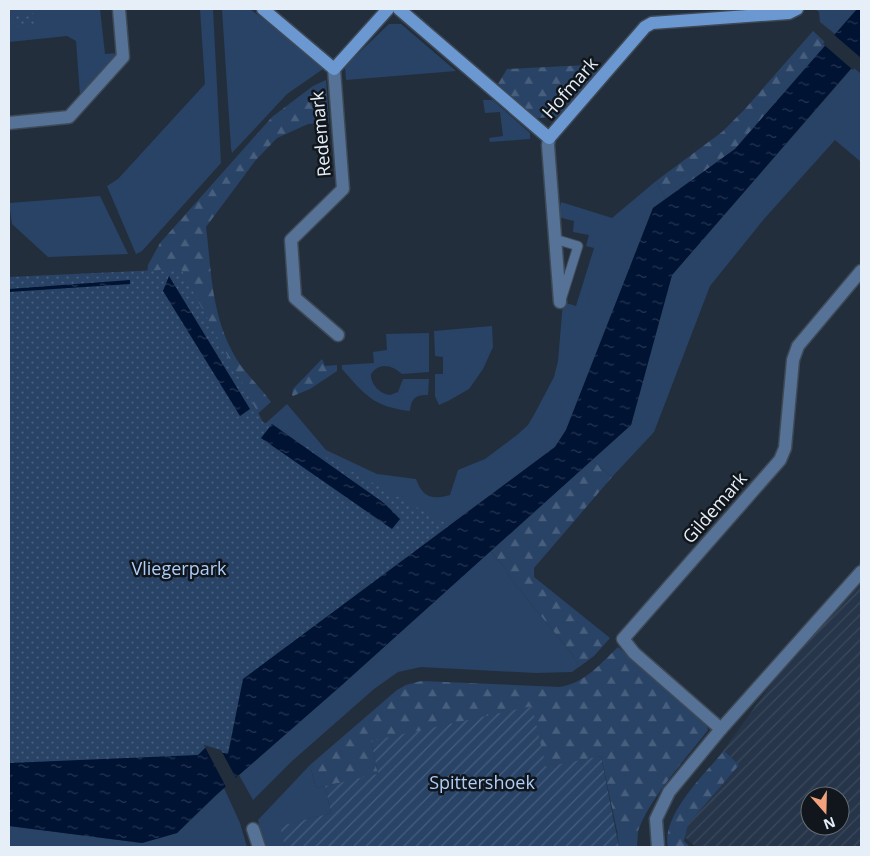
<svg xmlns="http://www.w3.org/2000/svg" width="870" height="856" viewBox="0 0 870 856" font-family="'Open Sans',sans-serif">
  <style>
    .industrial { fill: url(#industrial-furrows); fill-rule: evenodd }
    .grass { fill: #284366 }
    .forest { fill: url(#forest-firs) }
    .park { fill: url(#park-dots) }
    .garden { fill: url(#garden-furrows) }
    .water { fill: url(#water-ripples) }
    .pier { fill: #232e3c }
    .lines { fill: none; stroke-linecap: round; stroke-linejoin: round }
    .lane-casing { stroke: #3e4956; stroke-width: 11 }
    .street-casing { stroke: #3e4956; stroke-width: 15 }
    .secondary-casing { stroke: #3e4956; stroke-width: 15 }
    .lane { stroke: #567296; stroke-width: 9 }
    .street { stroke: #567296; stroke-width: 12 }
    .secondary { stroke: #6c98d2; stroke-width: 12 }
    .labels { text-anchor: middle; stroke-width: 5; stroke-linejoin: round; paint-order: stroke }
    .street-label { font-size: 18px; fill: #e6eef7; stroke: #11161c }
    .park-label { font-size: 18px; fill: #aecefa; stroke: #11161c }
  </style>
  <defs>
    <pattern id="industrial-furrows" width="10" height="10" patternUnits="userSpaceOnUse" patternTransform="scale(1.25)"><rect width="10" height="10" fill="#263549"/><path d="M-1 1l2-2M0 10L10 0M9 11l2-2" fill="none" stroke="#3b495b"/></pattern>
    <pattern id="forest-firs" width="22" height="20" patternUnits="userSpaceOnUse" patternTransform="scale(1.25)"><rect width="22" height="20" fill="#284366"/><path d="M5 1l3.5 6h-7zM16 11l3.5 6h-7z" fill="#475e7d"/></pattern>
    <pattern id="park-dots" width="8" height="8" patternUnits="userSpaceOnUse" patternTransform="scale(1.25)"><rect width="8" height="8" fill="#284366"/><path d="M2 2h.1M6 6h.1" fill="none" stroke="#475e7d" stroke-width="1.8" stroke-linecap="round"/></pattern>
    <pattern id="garden-furrows" width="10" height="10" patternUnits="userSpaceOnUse" patternTransform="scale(1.25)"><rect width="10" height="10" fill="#284366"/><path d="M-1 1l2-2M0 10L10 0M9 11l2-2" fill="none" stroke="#475e7d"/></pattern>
    <pattern id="water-ripples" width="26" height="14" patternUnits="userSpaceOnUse" patternTransform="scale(1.25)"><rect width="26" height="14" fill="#001333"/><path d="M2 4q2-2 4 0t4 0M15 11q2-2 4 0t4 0" fill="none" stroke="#253651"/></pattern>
  </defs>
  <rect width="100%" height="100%" fill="#232e3c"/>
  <path class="industrial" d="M861,561V847H696L670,824ZM810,796H840V826H810Z"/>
  <g class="grass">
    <polygon points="9,9 100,9 105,54 118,53 80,95 76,41 67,36 9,42"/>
    <polygon points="200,9 213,9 221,163 142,251 136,254 107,186 118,179 205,84"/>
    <polygon points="222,9 250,9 326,67 287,94 232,153 231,148"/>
    <polygon points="815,9 857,9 835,34 820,22 819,12"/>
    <polygon points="389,24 401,24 456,71 346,80 345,66"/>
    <polygon points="853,67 861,74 861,162 835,140 764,219 710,286 654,432 612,477 592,460 631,425 672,275"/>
    <polygon points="483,100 493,100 530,133 530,139 490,142 489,138 503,136 500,112 485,113"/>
    <path d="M656,181L666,199L653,208L566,430L555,447L423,545L255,433L287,404L326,450L377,474L416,479C423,498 432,500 450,495L458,470L485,459L517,435L528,425L535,413L554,377L558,361L563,302L576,306L594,248L586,246L589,235L573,232L574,221L558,217L561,202L612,218Z"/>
    <polygon points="100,196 128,254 48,257 12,224 9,203"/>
    <polygon points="492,326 493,347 483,369 469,389 448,401 439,405 435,396 435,374 443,374 443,357 435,356 434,331"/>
    <path d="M429,333V372L402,374C392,365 380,362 371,374C370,384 380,394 390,395L398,392L403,379H429L428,395C415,394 411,399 410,411C374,407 365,395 342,369V365L374,363L373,352L387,350L386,334Z"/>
    <polygon points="490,551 503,565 510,578 572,654 579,667 572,672 536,673 421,667 398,672 374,689 291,762 253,800 239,775"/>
    <polygon points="310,765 316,788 325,786 331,813 281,826 285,847 264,847 258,820"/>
    <polygon points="224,788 240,823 247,847 9,847 9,826 142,843 177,833"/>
    <polygon points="617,831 638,831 637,847 619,847"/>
  </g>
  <g class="forest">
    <polygon points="813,31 827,44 735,149 666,199 656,181 722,132 745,109"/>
    <polygon points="588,65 597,73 557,117 535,118 498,84 507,69"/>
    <path d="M326,80L329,122L308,124L277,138L255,161L206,227C212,276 211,316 237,360C246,374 261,388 271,402L255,416L147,276L148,265L160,243L272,117L313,86Z"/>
    <polygon points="322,359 325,366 337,365 337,371 310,389 293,396 292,395 293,389"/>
    <polygon points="592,460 612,477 534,568 534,577 610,638 594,656 579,667 572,654 510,578 503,565 490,551"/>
    <path d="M618,647L706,723L708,730C686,759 650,797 638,831H617L601,756L546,768L371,741L378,775L316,788L310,765L397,690L406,685L421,681L560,687C585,683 600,664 618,647Z"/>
    <path d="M724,751L739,765L688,824L684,841L690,847H668C661,816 705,773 724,751Z"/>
  </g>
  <g class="park">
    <polygon points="35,13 36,25 14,27 13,15"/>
    <polygon points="181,269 263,422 470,537 187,789 9,793 9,277"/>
  </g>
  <polygon class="garden" points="532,706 546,767 601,756 619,847 285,847 280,826 331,813 325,786 378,774 371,741"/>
  <g class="water">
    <polygon points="857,9 861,9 861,57 672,275 631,425 342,685 215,796 177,833 142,843 9,826 9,763 198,755 205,748 228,754 243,679 555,447 566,430 653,208 735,149"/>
    <polygon points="169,276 250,409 240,416 163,291"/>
    <polygon points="130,280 130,284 9,292 9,289"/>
    <polygon points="272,424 384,503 400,519 392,529 261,438"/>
  </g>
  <g class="pier">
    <polygon points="832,33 861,58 861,61 853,70 823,44"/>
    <polygon points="204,745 221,750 237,780 227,789"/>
  </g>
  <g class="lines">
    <defs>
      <polyline id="lane" points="555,239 578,246 562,297"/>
      <g id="street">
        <polyline points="334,69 343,189 291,240 295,298 338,335"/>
        <polyline points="9,123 69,117 123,57 119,9"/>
        <polyline points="549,138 548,145 560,302"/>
        <polyline points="861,271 798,346 793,360 785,448 780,460 623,639 634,653 721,729 861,572"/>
        <polyline points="253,829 259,847"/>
        <polyline points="658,847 656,819 669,792 721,729"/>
      </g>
      <g id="secondary">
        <polyline points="263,9 334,69 388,9"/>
        <polyline points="399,9 549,138 645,27 652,23 789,13 797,9"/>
      </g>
    </defs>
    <use href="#lane" class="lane-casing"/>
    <use href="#street" class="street-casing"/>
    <use href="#secondary" class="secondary-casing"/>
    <use href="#lane" class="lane"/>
    <use href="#street" class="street"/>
    <use href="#secondary" class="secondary"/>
  </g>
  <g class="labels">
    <g class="street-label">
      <text transform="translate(570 88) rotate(-49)" y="6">Hofmark</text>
      <text transform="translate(321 134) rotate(-95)" y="6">Redemark</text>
      <text transform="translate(715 508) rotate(-49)" y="6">Gildemark</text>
    </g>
    <g class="park-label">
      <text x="179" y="575">Vliegerpark</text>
      <text x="482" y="789">Spittershoek</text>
    </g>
  </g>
  <rect width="870" height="856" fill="none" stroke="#e6eef7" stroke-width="20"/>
  <g transform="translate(825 811) rotate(160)"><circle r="24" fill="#11161c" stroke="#666c74"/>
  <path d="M0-4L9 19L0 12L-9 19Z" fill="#f1a17c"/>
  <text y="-8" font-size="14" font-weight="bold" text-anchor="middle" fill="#e6eef7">N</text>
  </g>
</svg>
